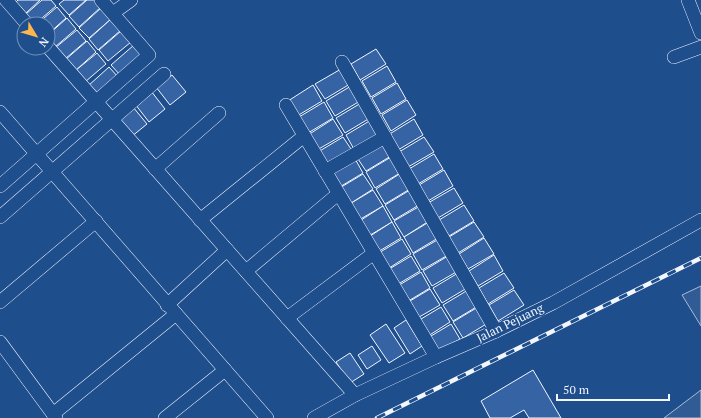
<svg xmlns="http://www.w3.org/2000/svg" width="701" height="418" viewBox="0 0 701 418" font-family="'PT Serif',serif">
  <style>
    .built { fill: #305b95; stroke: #a8bbd7 }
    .building { fill: #3563a3; stroke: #f2f6ff }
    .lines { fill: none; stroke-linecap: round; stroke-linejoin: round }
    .minor-casing { stroke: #f2f6ff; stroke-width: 14 }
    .minor { stroke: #1f4e8c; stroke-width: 13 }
    .rail-casing { stroke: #f2f6ff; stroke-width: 4.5 }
    .rail { stroke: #1f4e8c; stroke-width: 3; stroke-dasharray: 9; stroke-linecap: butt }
    .labels { text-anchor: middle; stroke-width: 3; stroke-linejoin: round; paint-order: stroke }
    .street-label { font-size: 12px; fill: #f2f6ff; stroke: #1f4e8c }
  </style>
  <rect width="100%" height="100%" fill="#1f4e8c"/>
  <g class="built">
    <polygon points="701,286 701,326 682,295"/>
    <polygon points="701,390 701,418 664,418"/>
  </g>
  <g class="building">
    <polygon points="18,0 40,0 26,13 16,2"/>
    <polygon points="42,0 51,0 56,6 35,24 26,14"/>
    <polygon points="64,0 86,0 69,15 59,4"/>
    <polygon points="87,0 95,0 101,7 79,27 69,16"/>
    <polygon points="57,7 66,18 48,34 48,24 37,24"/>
    <polygon points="101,8 111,19 89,38 79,28"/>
    <polygon points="67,18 76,29 55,47 48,39 48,35"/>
    <polygon points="111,19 121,30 98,50 89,39"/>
    <polygon points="77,30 86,41 65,59 55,48"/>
    <polygon points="121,31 131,42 108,61 99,50"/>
    <polygon points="87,41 96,52 75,71 65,60"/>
    <polygon points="134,45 143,56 121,76 111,65"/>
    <polygon points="376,49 386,64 360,80 351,64"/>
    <polygon points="97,53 106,64 85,82 75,71"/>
    <polygon points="387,66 396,82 371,97 362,81"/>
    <polygon points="109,67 119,78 97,97 88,86"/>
    <polygon points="341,69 350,84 325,99 315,84"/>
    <polygon points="172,75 186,92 170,105 156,87"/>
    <polygon points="397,83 406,99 381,114 372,98"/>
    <polygon points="313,85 322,101 297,116 288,101"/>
    <polygon points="351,86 360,101 335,116 326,101"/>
    <polygon points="151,91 165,109 149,122 135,104"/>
    <polygon points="407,100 416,115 391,131 382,115"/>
    <polygon points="324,102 333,118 308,133 299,117"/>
    <polygon points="361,103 370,118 345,133 336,118"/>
    <polygon points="133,107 147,124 131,137 116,120"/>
    <polygon points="333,119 343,135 317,150 308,135"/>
    <polygon points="414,119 423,135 398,150 388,135"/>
    <polygon points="371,120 380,136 355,151 346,135"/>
    <polygon points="343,137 353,152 328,167 318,152"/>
    <polygon points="424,137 434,152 408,167 399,152"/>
    <polygon points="382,141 391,156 366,171 356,156"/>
    <polygon points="434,154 443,169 418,184 409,169"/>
    <polygon points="354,157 363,173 338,188 329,173"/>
    <polygon points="391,157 400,173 375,188 366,172"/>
    <polygon points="444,170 453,186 428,201 419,185"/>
    <polygon points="401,173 410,189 385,204 376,189"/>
    <polygon points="363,174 373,189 348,205 338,189"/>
    <polygon points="454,188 463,203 438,218 428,203"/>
    <polygon points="373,190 383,206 357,221 348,205"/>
    <polygon points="410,190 419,205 394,220 385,205"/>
    <polygon points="464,205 474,221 449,236 439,220"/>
    <polygon points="383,206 392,222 367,237 358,222"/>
    <polygon points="420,206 429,221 404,237 394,221"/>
    <polygon points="392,222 401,238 376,253 367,238"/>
    <polygon points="429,222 438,238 413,253 404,237"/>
    <polygon points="474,222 484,237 458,253 449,237"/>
    <polygon points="484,238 494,254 468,269 459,254"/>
    <polygon points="402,239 411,254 386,270 377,254"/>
    <polygon points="439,239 448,255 422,270 413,254"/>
    <polygon points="494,255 503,271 478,286 469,271"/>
    <polygon points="411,256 420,271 395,286 386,271"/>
    <polygon points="448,256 458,271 432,286 423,271"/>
    <polygon points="421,272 430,288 405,303 396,287"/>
    <polygon points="458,273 467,288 442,303 433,288"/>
    <polygon points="504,273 514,288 488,304 479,288"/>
    <polygon points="430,289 440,305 414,320 405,304"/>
    <polygon points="468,290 478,306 453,321 443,305"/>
    <polygon points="514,290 524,305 498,321 489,305"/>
    <polygon points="441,307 450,322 425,338 416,322"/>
    <polygon points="478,307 488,323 463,338 453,322"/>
    <polygon points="406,320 422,346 410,354 394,328"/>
    <polygon points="386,324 405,353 389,363 370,335"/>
    <polygon points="451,324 460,339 435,354 426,339"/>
    <polygon points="372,346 381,360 367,369 358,355"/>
    <polygon points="350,353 364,374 350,383 336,362"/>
    <polygon points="533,370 561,418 529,418 524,410 510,418 490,418 481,401"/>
  </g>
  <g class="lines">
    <defs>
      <g id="minor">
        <polyline points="6,0 27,24"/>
        <polyline points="688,0 701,33"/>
        <polyline points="113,13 131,0"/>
        <polyline points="48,47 355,395"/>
        <polyline points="674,57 701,47"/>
        <polyline points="342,62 496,331"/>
        <polyline points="286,105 436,357"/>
        <polyline points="0,112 267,418"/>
        <polyline points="155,169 219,113"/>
        <polyline points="325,171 385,137"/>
        <polyline points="0,186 149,55 101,0"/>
        <polyline points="0,217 164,74"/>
        <polyline points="200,220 304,136"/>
        <polyline points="246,271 338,194"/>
        <polyline points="0,302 96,221"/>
        <polyline points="167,305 227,250"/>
        <polyline points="287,318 374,253"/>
        <polyline points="0,342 56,418"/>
        <polyline points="53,414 176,314"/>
        <polyline points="165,418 225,370"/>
        <polyline points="314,418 355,395 436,357 496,331 553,303 701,220"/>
      </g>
    </defs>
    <use href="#minor" class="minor-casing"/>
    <use href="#minor" class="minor"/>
    <defs>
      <polyline id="rail" points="377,418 701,258"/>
    </defs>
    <use href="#rail" class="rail-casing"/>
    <use href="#rail" class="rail"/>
  </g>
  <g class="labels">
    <g class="street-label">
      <text transform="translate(510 323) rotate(-26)" y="4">Jalan Pejuang</text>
    </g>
  </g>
  <g transform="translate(36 36) rotate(128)"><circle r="19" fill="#1f4e8c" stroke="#7391ba"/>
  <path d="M0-3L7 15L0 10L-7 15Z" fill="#ffb74d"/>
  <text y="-6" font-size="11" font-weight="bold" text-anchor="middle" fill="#f2f6ff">N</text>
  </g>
  <path d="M557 394v6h112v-6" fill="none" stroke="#f2f6ff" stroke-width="2"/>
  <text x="563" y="394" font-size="12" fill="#f2f6ff" stroke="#1f4e8c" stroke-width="3" paint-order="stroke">50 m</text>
</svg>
